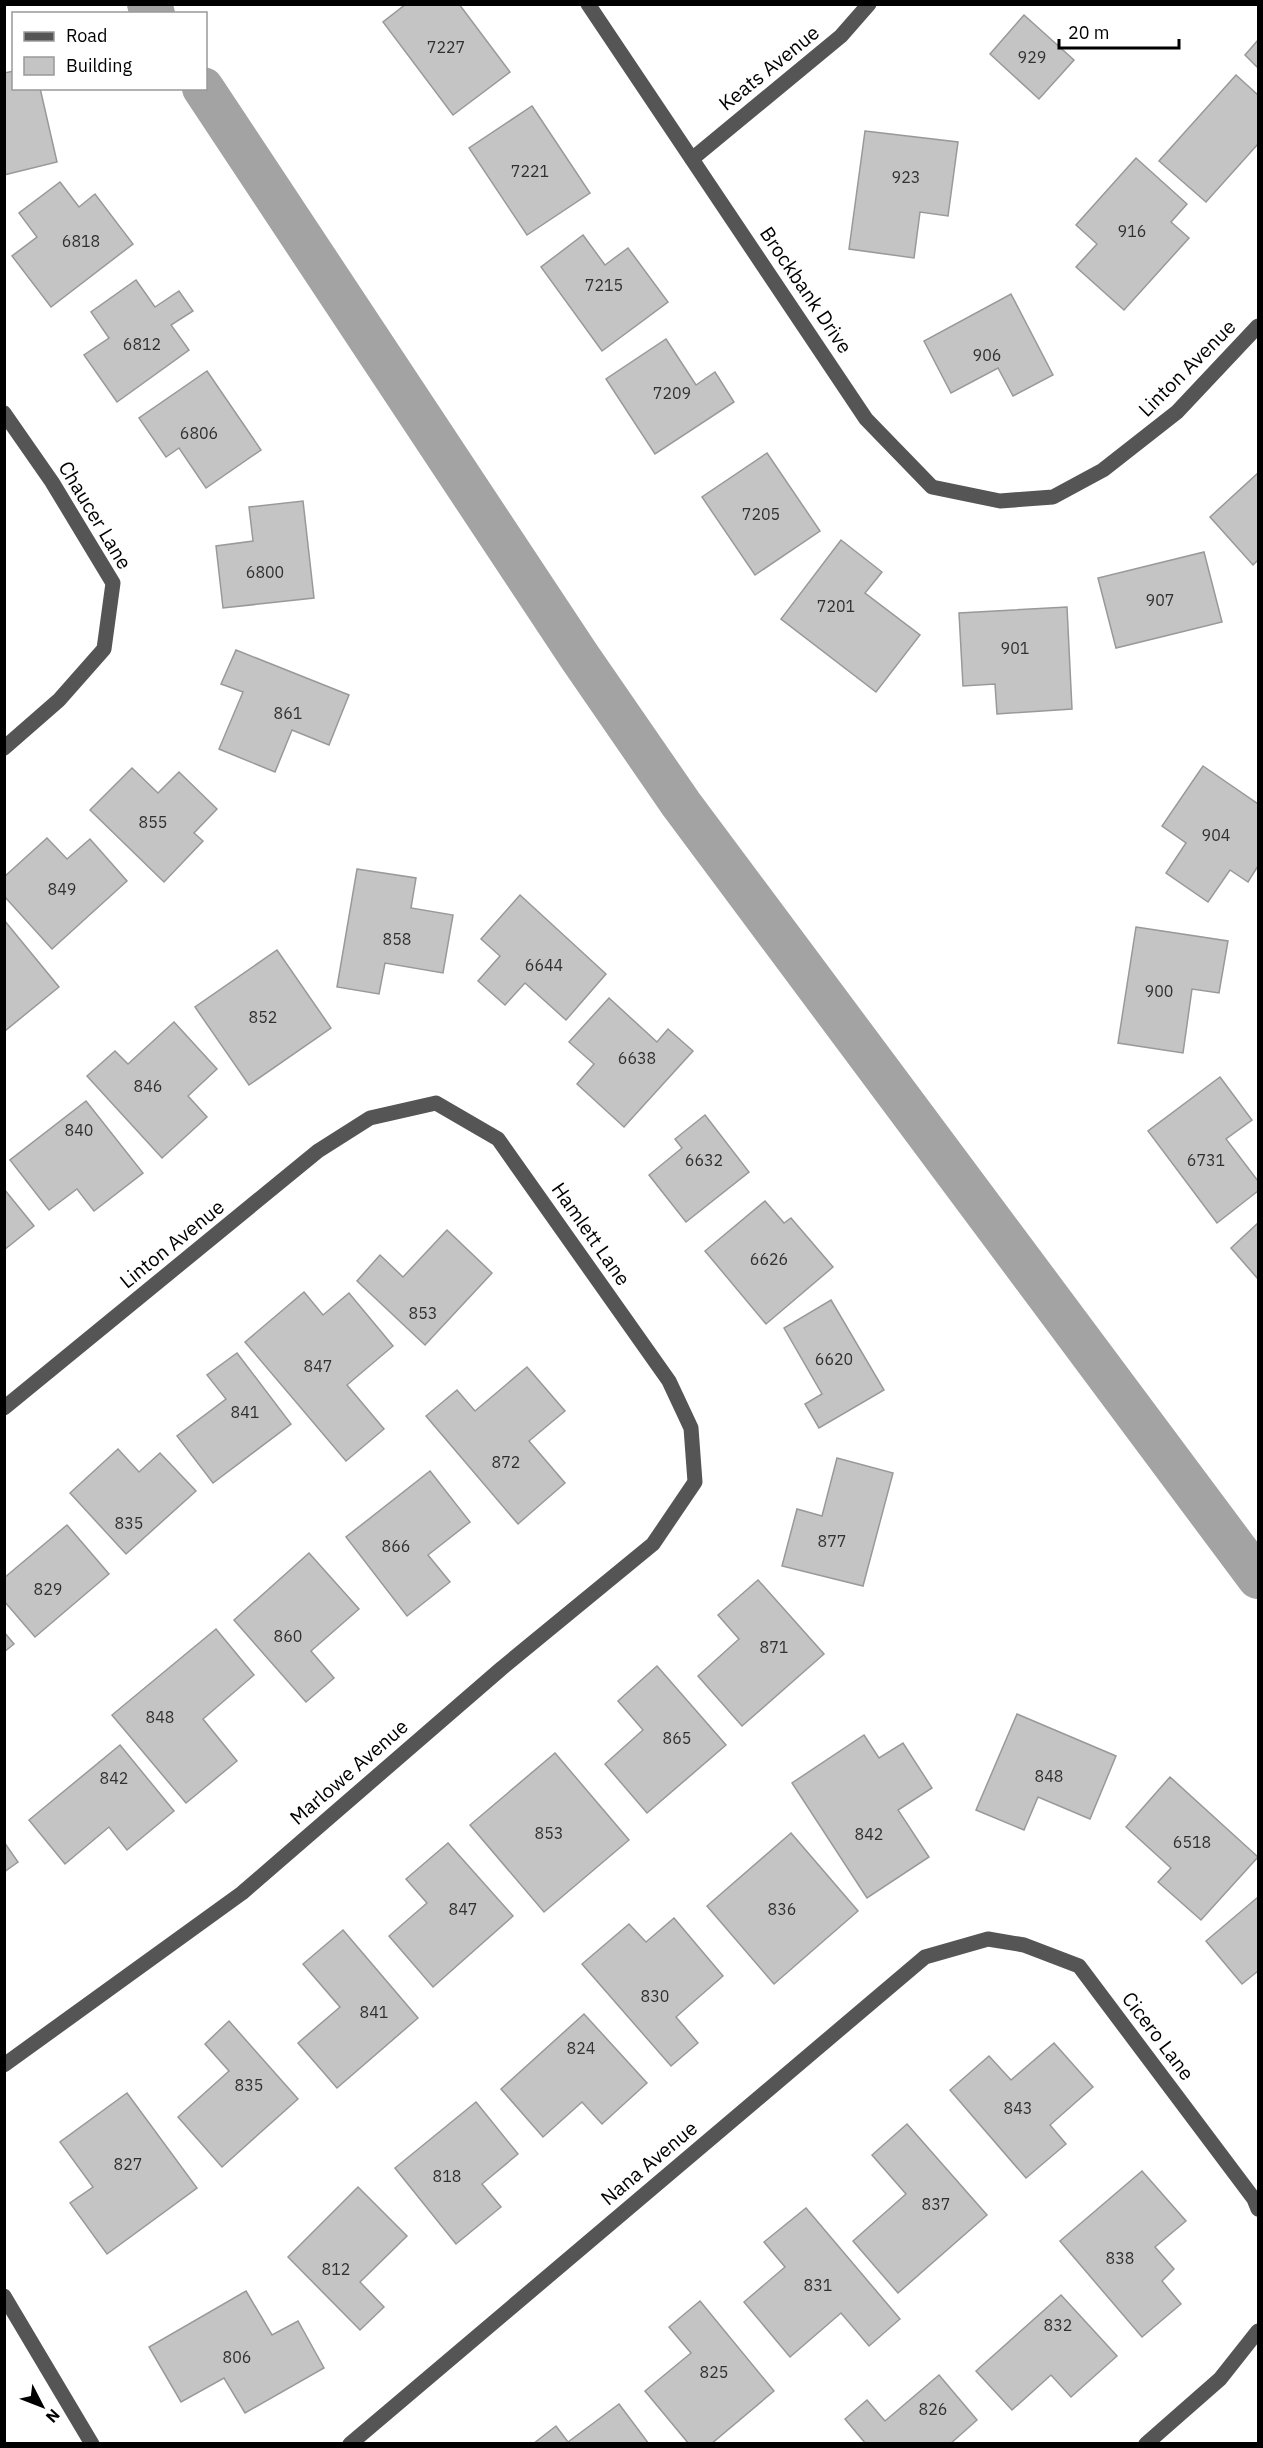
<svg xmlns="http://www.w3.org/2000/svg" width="1263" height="2448" viewBox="0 0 1263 2448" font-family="'IBM Plex Sans',sans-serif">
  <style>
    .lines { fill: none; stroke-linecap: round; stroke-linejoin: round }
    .canal { stroke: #a3a3a3; stroke-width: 42 }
    .building { fill: #c4c4c4; stroke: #999; stroke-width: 1.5 }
    .minor { stroke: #555; stroke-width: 15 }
    .labels { text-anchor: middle; stroke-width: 4.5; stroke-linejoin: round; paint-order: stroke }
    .number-label { font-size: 16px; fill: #313131 }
    .street-label { font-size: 20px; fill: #000; stroke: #fff }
  </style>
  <rect width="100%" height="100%" fill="#fff"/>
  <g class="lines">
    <g class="canal">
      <polyline points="148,4 154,14"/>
      <polyline points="203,88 579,656 681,804 1258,1578"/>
    </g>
  </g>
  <g class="building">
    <polygon points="406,4 459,4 510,72 453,115 383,22"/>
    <polygon points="1024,15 1074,60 1039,99 990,54"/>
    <polygon points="1258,40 1258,68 1245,55"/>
    <polygon points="14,71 14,88 40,88 57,162 4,175 4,73"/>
    <polygon points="1236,75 1258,95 1258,144 1206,202 1159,161"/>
    <polygon points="532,106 590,193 527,235 469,148"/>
    <polygon points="865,131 958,142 948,216 920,212 914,258 849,249"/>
    <polygon points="1136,158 1187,204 1171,222 1189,238 1124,310 1076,267 1097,244 1076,225"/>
    <polygon points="60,182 79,207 95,194 133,244 51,307 12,256 37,237 19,213"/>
    <polygon points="583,235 605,265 628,248 668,302 602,351 541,267"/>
    <polygon points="136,280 155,307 179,291 193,311 171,325 189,350 117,402 84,355 109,338 91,312"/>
    <polygon points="1011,294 1053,375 1013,396 998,368 951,393 924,341"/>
    <polygon points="666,339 696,385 715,372 734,402 655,454 606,379"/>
    <polygon points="207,371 261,450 206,488 179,448 166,457 139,418"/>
    <polygon points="767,453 820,531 755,575 702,497"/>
    <polygon points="1258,473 1258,560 1253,565 1210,517"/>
    <polygon points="303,501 314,598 223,608 216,546 253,541 249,507"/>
    <polygon points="841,540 882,572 865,593 920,635 876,692 781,619"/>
    <polygon points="1204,552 1222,622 1116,648 1098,578"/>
    <polygon points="1067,607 1072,709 997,714 995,684 963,686 959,613"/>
    <polygon points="236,650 349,695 329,745 292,730 275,772 219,749 243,692 221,684"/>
    <polygon points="1203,766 1258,804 1258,866 1248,882 1230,870 1208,902 1166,873 1186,843 1162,826"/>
    <polygon points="132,768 158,793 179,772 217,809 194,833 203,841 164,882 90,810"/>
    <polygon points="47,838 67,859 90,839 127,881 52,949 4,896 4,877"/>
    <polygon points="357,869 416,878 411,908 453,915 443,973 385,963 379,994 337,987"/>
    <polygon points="520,895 606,974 566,1020 525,983 505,1005 478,981 500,956 481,939"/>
    <polygon points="4,920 59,987 6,1030 4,1029"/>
    <polygon points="1136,927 1228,941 1219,993 1192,989 1183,1053 1118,1043"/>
    <polygon points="277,950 331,1028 249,1085 195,1007"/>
    <polygon points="609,998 657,1042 668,1029 693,1051 624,1127 577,1084 594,1064 569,1042"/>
    <polygon points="174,1022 217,1069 188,1096 207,1117 162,1158 87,1076 115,1051 128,1064"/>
    <polygon points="1220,1077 1252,1120 1226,1139 1258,1181 1258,1191 1217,1223 1148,1131"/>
    <polygon points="86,1101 143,1173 94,1211 77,1189 49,1210 10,1160"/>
    <polygon points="705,1115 749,1172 686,1222 649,1175 682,1148 675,1139"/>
    <polygon points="4,1189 34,1226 4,1250"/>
    <polygon points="765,1201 784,1223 791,1218 833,1267 766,1324 705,1251"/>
    <polygon points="1258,1223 1258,1279 1231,1248"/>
    <polygon points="447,1230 492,1273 425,1345 357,1281 380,1255 403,1277"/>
    <polygon points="304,1292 323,1315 349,1293 393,1346 347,1385 384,1429 346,1461 245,1342"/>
    <polygon points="831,1300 884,1390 819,1428 805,1404 822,1394 784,1328"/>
    <polygon points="237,1353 291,1424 213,1483 177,1436 226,1399 207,1375"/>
    <polygon points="527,1367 565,1411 529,1441 565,1483 518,1524 426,1416 457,1390 475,1411"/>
    <polygon points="118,1449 139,1472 160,1453 196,1491 126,1554 70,1493"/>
    <polygon points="837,1458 893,1473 863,1586 782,1566 797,1509 822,1516"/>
    <polygon points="430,1471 470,1522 428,1555 450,1582 407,1616 346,1537"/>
    <polygon points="67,1525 109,1574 35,1637 4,1601 4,1578"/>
    <polygon points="309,1553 359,1609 311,1651 334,1678 306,1702 234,1620"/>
    <polygon points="758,1580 824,1654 742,1726 698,1676 739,1639 718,1615"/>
    <polygon points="216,1629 254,1675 203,1719 237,1761 186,1803 112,1715"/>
    <polygon points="4,1632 14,1644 4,1652"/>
    <polygon points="657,1666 726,1745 647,1813 605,1764 643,1730 618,1701"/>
    <polygon points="1017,1714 1116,1756 1090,1819 1038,1797 1024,1830 976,1810"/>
    <polygon points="864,1735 879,1758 903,1743 932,1788 898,1810 929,1857 867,1898 792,1783"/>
    <polygon points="120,1745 174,1811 127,1850 109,1827 65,1864 29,1820"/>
    <polygon points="555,1753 629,1840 544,1912 470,1825"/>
    <polygon points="1170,1777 1258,1857 1201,1920 1158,1882 1171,1868 1126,1827"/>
    <polygon points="791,1833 858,1911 774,1984 707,1906"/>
    <polygon points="4,1842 18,1862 4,1872"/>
    <polygon points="448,1843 513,1916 433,1987 389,1936 427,1903 406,1879"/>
    <polygon points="1258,1897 1258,1971 1242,1984 1206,1941"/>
    <polygon points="674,1918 723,1976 676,2017 698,2043 671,2066 582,1964 629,1924 646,1942"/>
    <polygon points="343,1930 418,2018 337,2088 298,2043 340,2007 303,1964"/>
    <polygon points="584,2014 647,2083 602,2124 582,2102 543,2137 501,2089"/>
    <polygon points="229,2021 298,2099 222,2167 178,2117 229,2071 205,2044"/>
    <polygon points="1054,2043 1093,2087 1050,2125 1066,2144 1026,2178 950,2090 989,2056 1011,2080"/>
    <polygon points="127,2093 197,2188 107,2254 70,2203 93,2187 60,2142"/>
    <polygon points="476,2102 518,2154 482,2184 501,2207 456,2244 395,2168"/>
    <polygon points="907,2124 987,2215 898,2293 853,2241 906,2194 872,2155"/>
    <polygon points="1142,2171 1186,2221 1155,2247 1174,2269 1162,2281 1181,2304 1142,2337 1060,2241"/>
    <polygon points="358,2187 407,2236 360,2282 384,2307 360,2330 288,2257"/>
    <polygon points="806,2208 900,2319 869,2346 841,2313 790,2357 744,2302 785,2267 764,2242"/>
    <polygon points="246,2291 272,2335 298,2321 324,2368 245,2413 224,2378 181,2402 149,2347"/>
    <polygon points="1061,2295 1117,2356 1071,2397 1051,2375 1012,2410 976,2371"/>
    <polygon points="700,2301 774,2391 711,2444 689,2444 645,2391 691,2353 669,2327"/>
    <polygon points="939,2375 977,2420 950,2444 866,2444 845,2419 867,2400 885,2421"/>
    <polygon points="619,2404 649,2444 533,2444 556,2426 568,2442"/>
  </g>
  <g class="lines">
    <g class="minor">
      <polyline points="588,4 866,419 932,487 1000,501 1053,497 1103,470 1177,412 1258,326"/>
      <polyline points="692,159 841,36 869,4"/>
      <polyline points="4,413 52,482 113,583 104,649 59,700 4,748"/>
      <polyline points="4,1408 318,1151 370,1118 436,1103 498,1139 669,1381 691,1428 695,1482 653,1544 502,1668 242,1893 4,2065"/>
      <polyline points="4,2296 92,2444"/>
      <polyline points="350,2444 925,1957 988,1939 1024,1945 1079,1966 1254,2199 1258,2209"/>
      <polyline points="1146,2444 1220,2379 1258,2331"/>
    </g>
  </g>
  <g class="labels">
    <g class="number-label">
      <text x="446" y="53">7227</text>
      <text x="1032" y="63">929</text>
      <text x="530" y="177">7221</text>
      <text x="906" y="183">923</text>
      <text x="1132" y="237">916</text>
      <text x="81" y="247">6818</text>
      <text x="604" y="291">7215</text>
      <text x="142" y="350">6812</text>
      <text x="987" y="361">906</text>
      <text x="672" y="399">7209</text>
      <text x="199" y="439">6806</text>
      <text x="761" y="520">7205</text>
      <text x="265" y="578">6800</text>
      <text x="1160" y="606">907</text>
      <text x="836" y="612">7201</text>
      <text x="1015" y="654">901</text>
      <text x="288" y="719">861</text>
      <text x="153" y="828">855</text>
      <text x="1216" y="841">904</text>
      <text x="62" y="895">849</text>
      <text x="397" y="945">858</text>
      <text x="544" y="971">6644</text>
      <text x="1159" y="997">900</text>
      <text x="263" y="1023">852</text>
      <text x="637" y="1064">6638</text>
      <text x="148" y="1092">846</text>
      <text x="79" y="1136">840</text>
      <text x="704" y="1166">6632</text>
      <text x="1206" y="1166">6731</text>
      <text x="769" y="1265">6626</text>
      <text x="423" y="1319">853</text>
      <text x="834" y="1365">6620</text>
      <text x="318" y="1372">847</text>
      <text x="245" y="1418">841</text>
      <text x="506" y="1468">872</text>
      <text x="129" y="1529">835</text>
      <text x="832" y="1547">877</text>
      <text x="396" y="1552">866</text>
      <text x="48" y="1595">829</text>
      <text x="288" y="1642">860</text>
      <text x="774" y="1653">871</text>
      <text x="160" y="1723">848</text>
      <text x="677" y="1744">865</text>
      <text x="1049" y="1782">848</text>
      <text x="114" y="1784">842</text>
      <text x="549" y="1839">853</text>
      <text x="869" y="1840">842</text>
      <text x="1192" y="1848">6518</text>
      <text x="463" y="1915">847</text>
      <text x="782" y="1915">836</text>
      <text x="655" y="2002">830</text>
      <text x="374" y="2018">841</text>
      <text x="581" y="2054">824</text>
      <text x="249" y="2091">835</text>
      <text x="1018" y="2114">843</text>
      <text x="128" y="2170">827</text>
      <text x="447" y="2182">818</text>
      <text x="936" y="2210">837</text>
      <text x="1120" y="2264">838</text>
      <text x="336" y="2275">812</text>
      <text x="818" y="2291">831</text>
      <text x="1058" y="2331">832</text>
      <text x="237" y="2363">806</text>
      <text x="714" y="2378">825</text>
      <text x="933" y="2415">826</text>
    </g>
    <g class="street-label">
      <text transform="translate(769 68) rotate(-39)" y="7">Keats Avenue</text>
      <text transform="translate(806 290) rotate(56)" y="7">Brockbank Drive</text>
      <text transform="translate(1187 368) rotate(-45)" y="7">Linton Avenue</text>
      <text transform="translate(95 515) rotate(59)" y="7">Chaucer Lane</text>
      <text transform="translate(591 1234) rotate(55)" y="7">Hamlett Lane</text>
      <text transform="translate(172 1244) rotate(-39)" y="7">Linton Avenue</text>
      <text transform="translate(349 1772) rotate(-41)" y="7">Marlowe Avenue</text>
      <text transform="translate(1158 2036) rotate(53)" y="7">Cicero Lane</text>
      <text transform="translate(649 2163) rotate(-40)" y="7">Nana Avenue</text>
    </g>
  </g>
  <rect width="1263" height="2448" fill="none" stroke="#000000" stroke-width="12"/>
  <rect x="12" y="12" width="195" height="78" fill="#ffffff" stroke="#999999" stroke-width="1.5"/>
  <rect x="24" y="32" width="30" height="9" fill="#555555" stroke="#999999" stroke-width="1.5"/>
  <text x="66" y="42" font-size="18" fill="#000000">Road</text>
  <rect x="24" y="57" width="30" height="18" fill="#c4c4c4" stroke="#999999" stroke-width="1.5"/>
  <text x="66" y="72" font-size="18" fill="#000000">Building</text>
  <g transform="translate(42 2406) rotate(132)" stroke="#ffffff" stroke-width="4.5" paint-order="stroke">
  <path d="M0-4.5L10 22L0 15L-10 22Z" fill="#000000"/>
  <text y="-9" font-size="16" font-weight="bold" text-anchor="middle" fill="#000000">N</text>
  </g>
  <path d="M1059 39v9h120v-9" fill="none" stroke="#000000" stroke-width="3"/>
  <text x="1068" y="39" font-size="18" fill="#000000" stroke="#ffffff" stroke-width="4.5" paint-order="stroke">20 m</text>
</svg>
